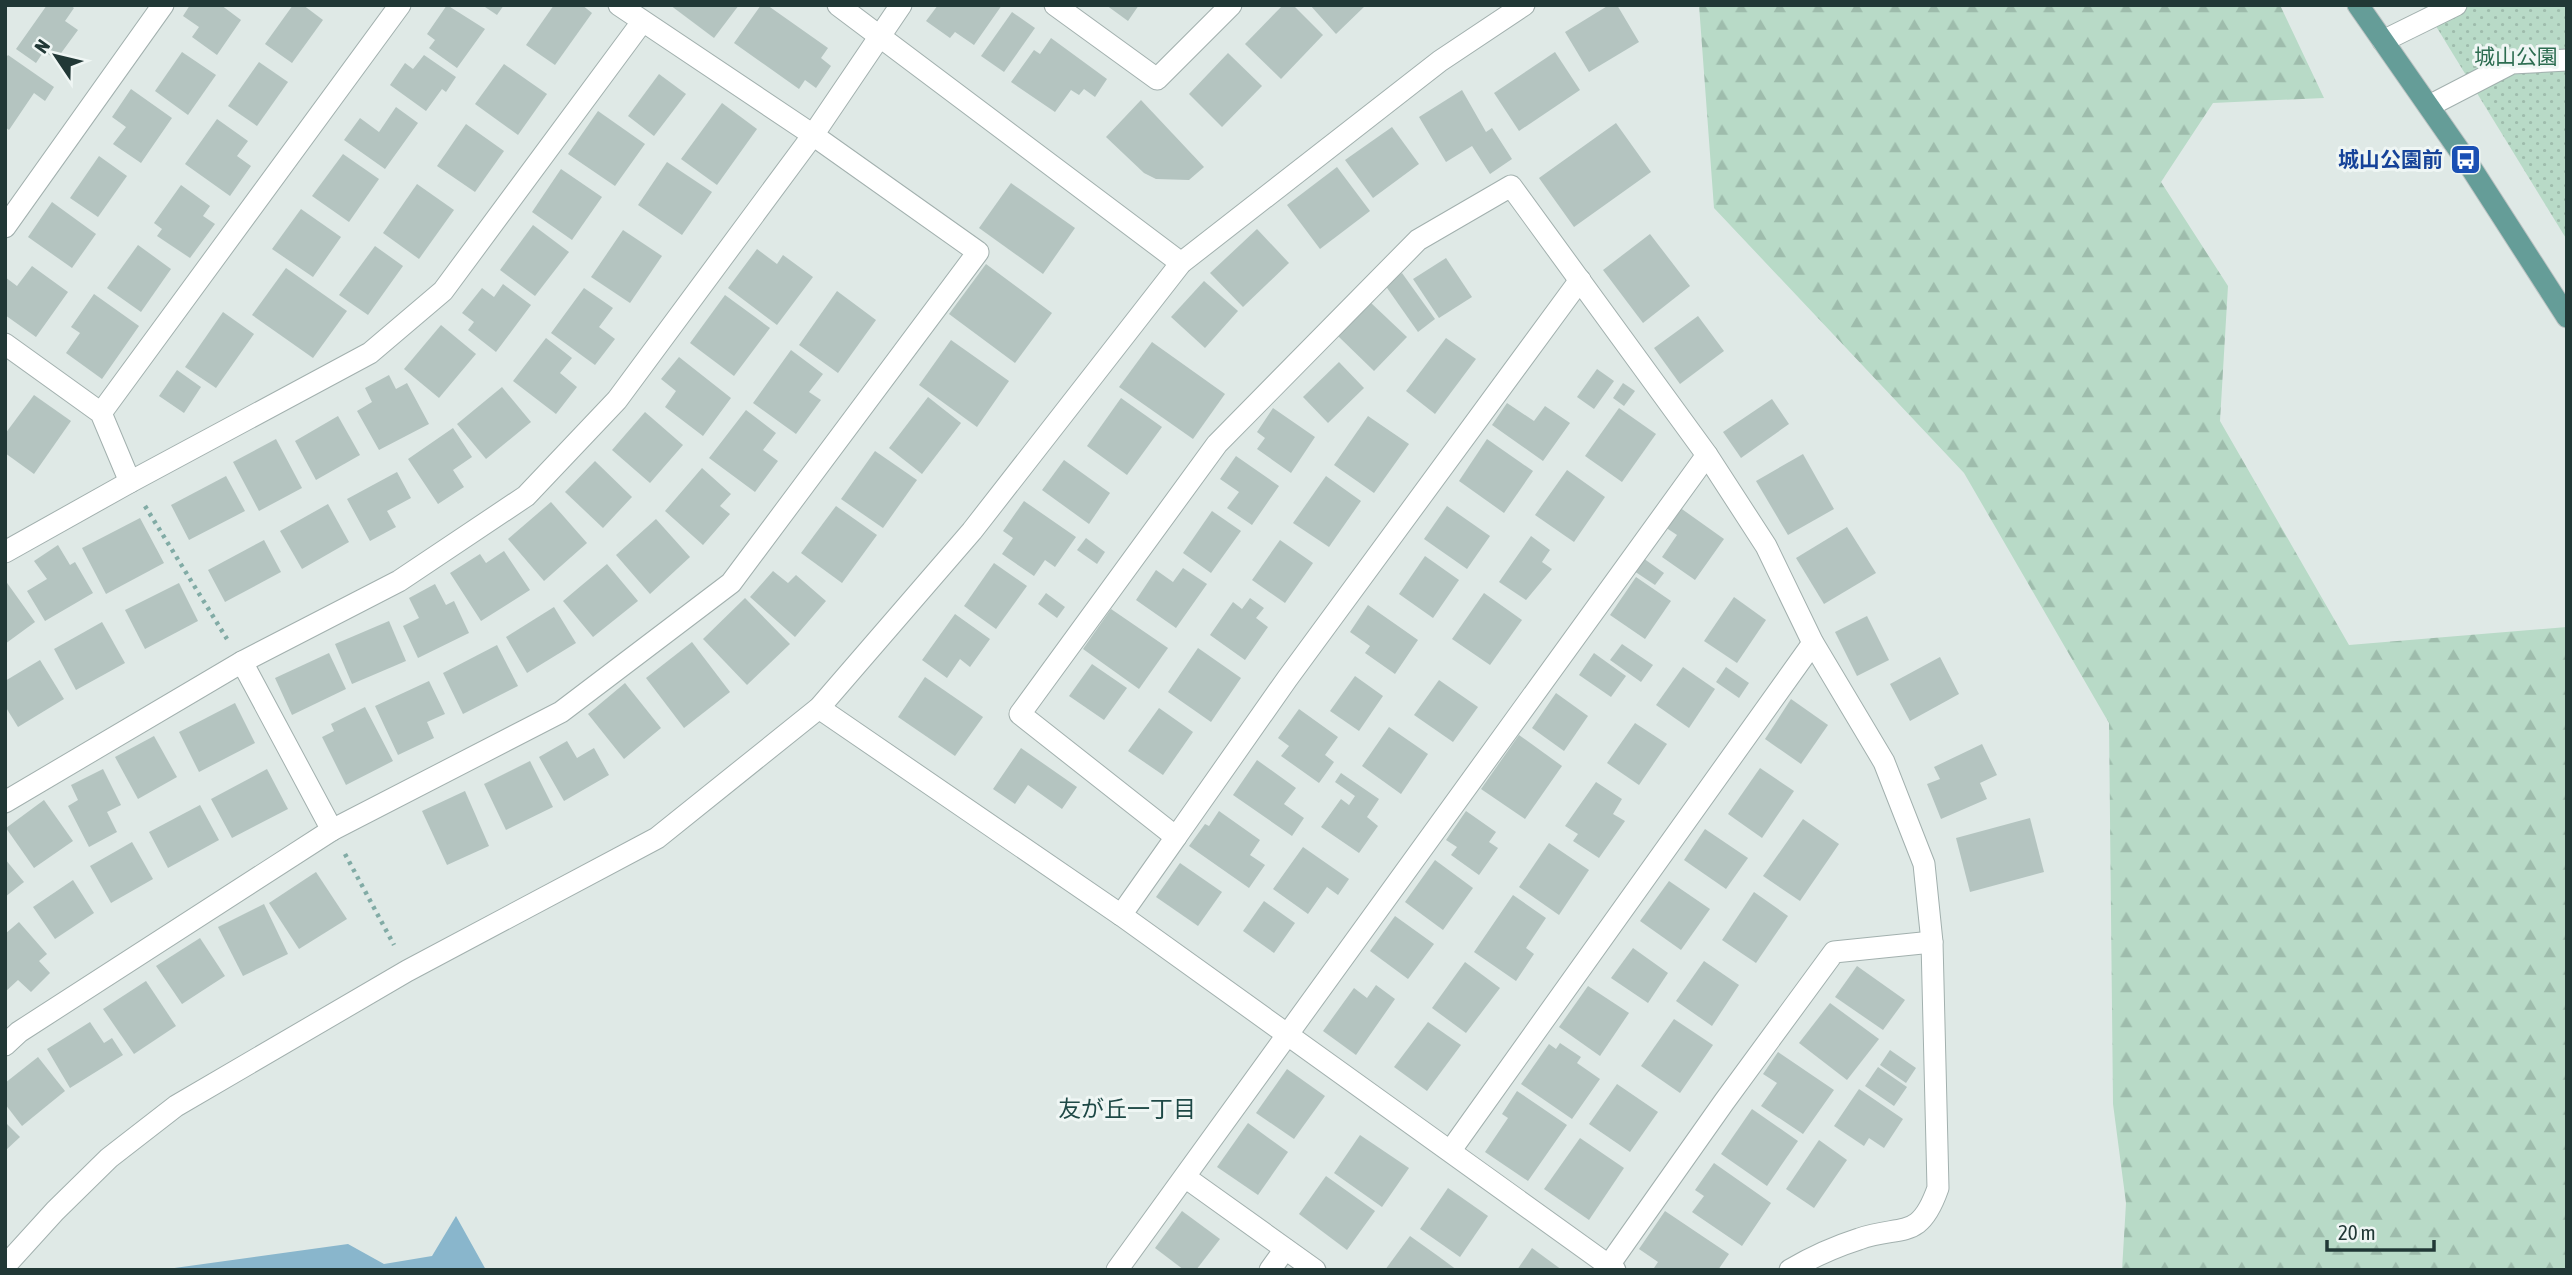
<svg xmlns="http://www.w3.org/2000/svg" width="2572" height="1275" viewBox="0 0 2572 1275" font-family="'Asap Condensed','Noto Sans JP',sans-serif">
  <style>
    .forest { fill: url(#forest-firs) }
    .park { fill: url(#park-dots) }
    .water { fill: #89b6cc }
    .building { fill: #b4c4c0 }
    .lines { fill: none; stroke-linecap: round; stroke-linejoin: round }
    .minor-casing { stroke: #a2b0ae; stroke-width: 23 }
    .major-casing { stroke: #bcc3c3; stroke-width: 23 }
    .path { stroke: #81aba5; stroke-width: 4.5; stroke-dasharray: 3.5 5; stroke-linecap: butt }
    .minor { stroke: #fff; stroke-width: 21 }
    .major { stroke: #659d98; stroke-width: 21 }
    .labels { text-anchor: middle; stroke-width: 6; stroke-linejoin: round; paint-order: stroke }
    .park-label { font-size: 21px; fill: #2d6d51; stroke: #eff6f4 }
    .transit-label { font-size: 21px; font-weight: bold; fill: #164399; stroke: #eff6f4; text-anchor: end }
    .neighbourhood-label { font-size: 23px; fill: #1e4946; stroke: #eff6f4 }
  </style>
  <defs>
    <pattern id="forest-firs" width="22" height="20" patternUnits="userSpaceOnUse" patternTransform="scale(1.75)"><rect width="22" height="20" fill="#b8dac7"/><path d="M5 1l3.5 6h-7zM16 11l3.5 6h-7z" fill="#9ebcac"/></pattern>
    <pattern id="park-dots" width="8" height="8" patternUnits="userSpaceOnUse" patternTransform="scale(1.75)"><rect width="8" height="8" fill="#b8dac7"/><path d="M2 2h.1M6 6h.1" fill="none" stroke="#9ebcac" stroke-width="1.8" stroke-linecap="round"/></pattern>
  </defs>
  <rect width="100%" height="100%" fill="#dfe9e6"/>
  <polygon class="forest" points="1699,5 2280,5 2324,98 2213,103 2161,182 2228,286 2220,421 2349,645 2567,627 2567,1270 2122,1270 2126,1203 2113,1104 2109,723 1964,473 1714,208"/>
  <polygon class="park" points="2423,5 2567,5 2567,240"/>
  <polygon class="water" points="456,1216 486,1270 160,1270 348,1244 384,1264 432,1256"/>
  <g class="building">
    <polygon points="47,5 70,5 74,8 65,21 78,30 56,60 44,51 36,63 16,49"/>
    <polygon points="190,5 221,5 241,20 217,55 192,37 199,27 183,16"/>
    <polygon points="293,5 303,5 323,20 292,63 265,44"/>
    <polygon points="447,5 485,29 457,68 429,48 435,40 427,34"/>
    <polygon points="482,5 504,5 497,15"/>
    <polygon points="554,5 582,5 592,13 555,65 526,45"/>
    <polygon points="670,5 739,5 714,38"/>
    <polygon points="761,5 767,5 828,48 821,58 831,66 816,88 805,80 799,89 734,43"/>
    <polygon points="938,5 1002,5 974,45 955,32 950,38 926,21"/>
    <polygon points="1106,5 1139,5 1128,21"/>
    <polygon points="1283,5 1293,5 1323,35 1281,79 1245,44"/>
    <polygon points="1310,5 1366,5 1336,34"/>
    <polygon points="1609,5 1617,5 1639,42 1589,72 1565,32"/>
    <polygon points="1012,12 1035,28 1004,72 981,56"/>
    <polygon points="1051,38 1107,79 1095,97 1084,89 1079,95 1071,90 1055,112 1011,82 1034,50 1040,54"/>
    <polygon points="182,52 216,75 188,115 155,91"/>
    <polygon points="1555,52 1580,90 1519,131 1494,93"/>
    <polygon points="1228,53 1262,86 1222,127 1189,94"/>
    <polygon points="8,55 54,87 45,101 34,93 9,130 5,127 5,59"/>
    <polygon points="424,55 456,77 446,92 442,89 426,111 390,85 405,63 413,69"/>
    <polygon points="259,62 288,82 257,126 228,106"/>
    <polygon points="504,64 547,94 518,135 475,104"/>
    <polygon points="659,74 686,94 654,136 628,116"/>
    <polygon points="131,89 172,118 141,163 113,144 126,127 112,117"/>
    <polygon points="1462,90 1486,132 1492,128 1512,159 1490,174 1472,146 1446,162 1419,117"/>
    <polygon points="1141,100 1204,167 1189,180 1156,179 1144,173 1106,137"/>
    <polygon points="722,103 757,129 717,185 681,159"/>
    <polygon points="396,107 418,123 385,169 344,140 360,118 379,132"/>
    <polygon points="598,111 645,144 615,186 568,154"/>
    <polygon points="217,119 248,141 237,156 251,166 230,196 185,164"/>
    <polygon points="1616,123 1651,172 1574,227 1539,178"/>
    <polygon points="466,124 504,151 475,192 437,166"/>
    <polygon points="1392,127 1419,164 1373,198 1345,160"/>
    <polygon points="343,154 379,179 349,222 312,196"/>
    <polygon points="99,156 127,176 98,217 70,198"/>
    <polygon points="667,162 712,192 682,235 638,205"/>
    <polygon points="1337,167 1370,211 1320,249 1287,205"/>
    <polygon points="561,169 602,197 572,240 532,212"/>
    <polygon points="1011,183 1075,228 1043,274 979,228"/>
    <polygon points="417,184 454,210 419,259 383,233"/>
    <polygon points="181,185 210,206 203,216 215,224 190,258 157,236 162,229 154,223"/>
    <polygon points="52,202 96,234 72,268 28,237"/>
    <polygon points="301,209 341,237 313,277 272,249"/>
    <polygon points="533,225 569,252 535,296 500,270"/>
    <polygon points="1257,229 1289,263 1243,307 1210,273"/>
    <polygon points="623,230 662,256 630,303 591,277"/>
    <polygon points="1650,234 1690,286 1643,323 1603,270"/>
    <polygon points="138,245 171,269 141,312 107,288"/>
    <polygon points="375,246 403,266 368,315 339,295"/>
    <polygon points="757,249 777,264 783,255 813,277 777,325 728,288"/>
    <polygon points="1446,258 1472,297 1439,318 1413,279"/>
    <polygon points="986,264 1052,313 1015,363 949,314"/>
    <polygon points="32,266 68,292 36,337 5,315 5,277 17,286"/>
    <polygon points="286,268 347,311 313,358 252,315"/>
    <polygon points="1402,273 1435,319 1418,332 1385,285"/>
    <polygon points="1204,281 1238,311 1205,348 1171,317"/>
    <polygon points="503,284 531,305 496,352 468,330 474,322 462,313 482,288 494,297"/>
    <polygon points="584,288 613,308 599,327 615,339 595,365 551,333"/>
    <polygon points="837,291 876,320 838,373 799,345"/>
    <polygon points="94,294 139,326 102,379 66,353 80,333 71,327"/>
    <polygon points="725,295 770,328 734,376 690,343"/>
    <polygon points="1370,302 1407,337 1374,371 1338,336"/>
    <polygon points="223,312 254,334 216,388 185,367"/>
    <polygon points="1698,316 1724,351 1680,384 1654,348"/>
    <polygon points="441,325 476,354 439,398 404,369"/>
    <polygon points="546,338 572,358 560,373 577,387 556,414 513,381"/>
    <polygon points="1446,338 1476,359 1435,414 1406,391"/>
    <polygon points="951,340 1009,381 977,427 919,385"/>
    <polygon points="1152,342 1225,394 1193,439 1119,387"/>
    <polygon points="791,350 823,374 809,392 821,400 796,434 753,403"/>
    <polygon points="679,357 731,398 703,436 665,407 676,391 661,379"/>
    <polygon points="1339,362 1364,388 1328,423 1303,397"/>
    <polygon points="1597,369 1614,381 1594,409 1577,397"/>
    <polygon points="177,370 201,387 184,413 159,396"/>
    <polygon points="389,375 396,389 407,383 429,424 379,450 357,411 372,402 365,388"/>
    <polygon points="1623,383 1635,391 1624,406 1613,398"/>
    <polygon points="502,387 531,422 486,459 457,424"/>
    <polygon points="34,395 71,421 34,474 5,453 5,434"/>
    <polygon points="928,397 961,423 922,474 889,448"/>
    <polygon points="1121,398 1162,427 1127,475 1087,446"/>
    <polygon points="1772,399 1789,424 1741,458 1723,432"/>
    <polygon points="1507,403 1534,421 1545,406 1570,423 1543,461 1492,425"/>
    <polygon points="1273,408 1315,437 1291,473 1257,449 1265,438 1257,432"/>
    <polygon points="1619,408 1656,434 1622,482 1585,456"/>
    <polygon points="746,410 776,433 763,450 778,461 755,492 709,458"/>
    <polygon points="645,412 683,445 650,483 612,450"/>
    <polygon points="338,416 360,455 316,480 295,441"/>
    <polygon points="1368,416 1409,444 1374,493 1334,465"/>
    <polygon points="453,428 472,457 453,470 464,487 438,504 408,459"/>
    <polygon points="276,439 302,488 259,511 233,462"/>
    <polygon points="1487,439 1533,471 1504,513 1459,481"/>
    <polygon points="875,451 917,480 883,528 841,499"/>
    <polygon points="1803,454 1834,509 1788,535 1756,481"/>
    <polygon points="1236,456 1279,486 1252,525 1227,508 1239,492 1220,479"/>
    <polygon points="1064,460 1110,493 1089,524 1042,490"/>
    <polygon points="595,461 632,497 603,528 565,492"/>
    <polygon points="702,468 731,494 720,506 730,514 703,545 665,511"/>
    <polygon points="1567,470 1605,497 1574,542 1535,515"/>
    <polygon points="397,472 411,498 387,511 396,527 370,541 347,499"/>
    <polygon points="226,476 245,511 189,540 171,505"/>
    <polygon points="1326,476 1361,501 1329,547 1293,523"/>
    <polygon points="1024,501 1076,537 1055,567 1045,560 1034,576 1002,554 1013,538 1003,531"/>
    <polygon points="551,502 587,543 544,581 508,539"/>
    <polygon points="328,504 349,542 302,569 280,531"/>
    <polygon points="836,506 877,535 842,583 801,553"/>
    <polygon points="1447,506 1490,536 1467,569 1424,539"/>
    <polygon points="1679,507 1724,539 1695,580 1662,557 1677,535 1665,527"/>
    <polygon points="1212,511 1241,531 1211,573 1183,553"/>
    <polygon points="140,518 164,563 106,594 82,548"/>
    <polygon points="656,519 690,557 650,594 616,555"/>
    <polygon points="1847,527 1876,573 1824,604 1796,558"/>
    <polygon points="1531,536 1550,550 1542,562 1552,569 1526,600 1499,582"/>
    <polygon points="1086,538 1105,552 1097,564 1077,550"/>
    <polygon points="264,540 281,572 225,602 208,570"/>
    <polygon points="1280,540 1313,563 1285,603 1252,580"/>
    <polygon points="58,545 70,565 75,562 93,593 45,621 27,591 47,579 34,561"/>
    <polygon points="504,551 530,590 481,621 450,573 480,554 486,563"/>
    <polygon points="1425,556 1459,580 1433,618 1399,594"/>
    <polygon points="1643,558 1664,573 1655,585 1634,571"/>
    <polygon points="994,563 1027,586 996,629 964,606"/>
    <polygon points="607,564 638,601 593,637 563,601"/>
    <polygon points="1183,568 1207,584 1176,628 1136,600 1156,570 1173,582"/>
    <polygon points="773,571 788,583 796,575 826,601 795,637 750,597"/>
    <polygon points="1636,577 1671,601 1645,639 1610,615"/>
    <polygon points="5,580 35,622 5,644"/>
    <polygon points="179,583 198,621 145,649 125,610"/>
    <polygon points="435,584 446,605 454,601 469,633 418,658 403,626 419,618 409,598"/>
    <polygon points="1046,593 1065,607 1057,618 1038,604"/>
    <polygon points="1484,593 1522,620 1490,665 1452,639"/>
    <polygon points="1734,597 1766,620 1737,663 1704,641"/>
    <polygon points="745,598 790,644 747,685 703,639"/>
    <polygon points="1250,598 1264,608 1256,618 1268,627 1245,660 1210,635 1233,602 1242,609"/>
    <polygon points="1368,605 1418,640 1395,674 1365,653 1370,646 1350,632"/>
    <polygon points="554,607 576,643 527,673 506,637"/>
    <polygon points="1111,609 1168,648 1139,689 1083,649"/>
    <polygon points="955,614 990,639 970,667 960,659 947,678 922,660"/>
    <polygon points="1867,616 1889,660 1857,676 1835,632"/>
    <polygon points="389,621 406,661 352,684 335,644"/>
    <polygon points="102,622 125,663 76,690 54,649"/>
    <polygon points="692,642 730,692 684,728 646,678"/>
    <polygon points="1622,644 1653,665 1641,682 1610,660"/>
    <polygon points="497,645 518,686 463,714 443,673"/>
    <polygon points="1198,648 1241,678 1211,722 1168,692"/>
    <polygon points="329,653 346,689 292,715 275,678"/>
    <polygon points="1594,653 1626,676 1611,697 1579,675"/>
    <polygon points="1940,657 1959,694 1910,721 1890,684"/>
    <polygon points="40,660 64,699 18,727 5,706 5,681"/>
    <polygon points="1092,664 1127,688 1104,720 1069,696"/>
    <polygon points="1683,667 1715,689 1689,728 1656,705"/>
    <polygon points="1726,667 1749,683 1739,698 1716,682"/>
    <polygon points="1355,676 1383,696 1359,731 1330,711"/>
    <polygon points="925,677 983,717 955,756 898,717"/>
    <polygon points="1439,680 1478,707 1453,742 1414,715"/>
    <polygon points="429,681 445,714 427,722 434,738 398,755 375,706"/>
    <polygon points="625,683 661,728 624,759 588,714"/>
    <polygon points="1556,693 1588,716 1564,751 1532,728"/>
    <polygon points="1791,699 1828,725 1801,764 1765,739"/>
    <polygon points="235,703 255,743 199,772 179,732"/>
    <polygon points="365,707 393,761 346,785 322,737 334,731 331,724"/>
    <polygon points="1159,708 1193,732 1163,775 1128,751"/>
    <polygon points="1299,709 1338,737 1325,755 1334,762 1319,783 1281,756 1289,746 1278,738"/>
    <polygon points="1635,723 1667,744 1639,785 1607,763"/>
    <polygon points="1389,727 1428,754 1401,794 1362,766"/>
    <polygon points="1519,735 1562,766 1525,819 1481,789"/>
    <polygon points="154,736 177,777 138,799 115,757"/>
    <polygon points="567,741 577,758 594,748 609,775 564,801 539,757"/>
    <polygon points="1982,744 1997,775 1980,783 1987,799 1941,819 1927,784 1940,779 1934,767"/>
    <polygon points="1021,748 1077,787 1062,809 1028,785 1015,804 993,789"/>
    <polygon points="1257,760 1296,788 1284,804 1304,818 1292,836 1233,795"/>
    <polygon points="530,761 553,807 506,830 484,784"/>
    <polygon points="1760,768 1794,791 1762,838 1728,814"/>
    <polygon points="103,769 121,805 107,812 117,832 89,847 68,806 78,800 71,785"/>
    <polygon points="267,769 288,809 232,838 211,799"/>
    <polygon points="1341,773 1379,799 1367,817 1378,826 1359,853 1321,827 1341,799 1349,805 1355,796 1335,782"/>
    <polygon points="1596,782 1622,799 1613,814 1625,821 1599,858 1573,841 1578,834 1565,826"/>
    <polygon points="465,791 489,846 447,865 422,811"/>
    <polygon points="44,800 73,841 34,868 6,828"/>
    <polygon points="200,805 219,840 168,868 149,832"/>
    <polygon points="1219,811 1260,840 1250,855 1265,865 1249,888 1189,846 1205,824 1209,826"/>
    <polygon points="1466,811 1496,832 1489,842 1498,848 1479,875 1451,855 1457,847 1446,840"/>
    <polygon points="2030,818 2044,872 1970,892 1956,838"/>
    <polygon points="1803,819 1839,844 1800,901 1763,876"/>
    <polygon points="1705,829 1748,858 1726,889 1684,860"/>
    <polygon points="132,842 153,879 111,903 90,866"/>
    <polygon points="1549,843 1589,870 1559,915 1519,887"/>
    <polygon points="1303,847 1349,879 1338,895 1327,887 1308,914 1273,889"/>
    <polygon points="5,859 24,882 5,897"/>
    <polygon points="1435,860 1473,888 1443,930 1405,902"/>
    <polygon points="1180,863 1222,892 1198,926 1156,897"/>
    <polygon points="316,872 347,919 299,949 269,903"/>
    <polygon points="73,880 94,913 55,939 33,907"/>
    <polygon points="1669,881 1710,909 1681,950 1640,921"/>
    <polygon points="1754,892 1788,916 1756,963 1722,940"/>
    <polygon points="1513,895 1546,918 1526,948 1534,954 1516,981 1474,952"/>
    <polygon points="1264,901 1295,923 1274,953 1243,931"/>
    <polygon points="264,904 288,954 243,976 218,927"/>
    <polygon points="1395,916 1434,944 1408,979 1370,951"/>
    <polygon points="19,922 47,954 39,961 50,973 31,992 18,980 5,992 5,934"/>
    <polygon points="200,938 225,976 182,1004 156,966"/>
    <polygon points="1633,948 1668,973 1648,1003 1611,978"/>
    <polygon points="1704,961 1739,985 1712,1026 1676,1001"/>
    <polygon points="1465,962 1500,988 1466,1033 1432,1008"/>
    <polygon points="1857,966 1905,1000 1883,1030 1835,997"/>
    <polygon points="146,981 176,1026 134,1054 103,1009"/>
    <polygon points="1376,985 1395,999 1356,1055 1323,1031 1354,988 1367,998"/>
    <polygon points="1588,986 1629,1013 1600,1056 1559,1027"/>
    <polygon points="1830,1003 1879,1039 1847,1080 1799,1043"/>
    <polygon points="1674,1019 1713,1045 1680,1093 1641,1066"/>
    <polygon points="90,1022 104,1043 112,1038 123,1055 70,1088 47,1049"/>
    <polygon points="1428,1022 1461,1045 1427,1091 1394,1067"/>
    <polygon points="1560,1043 1581,1057 1577,1063 1600,1079 1572,1119 1521,1084 1549,1044 1556,1049"/>
    <polygon points="1890,1050 1916,1068 1906,1083 1880,1065"/>
    <polygon points="1778,1052 1834,1090 1803,1134 1761,1106 1777,1083 1763,1074"/>
    <polygon points="38,1057 65,1091 22,1126 5,1104 5,1083"/>
    <polygon points="1878,1067 1907,1087 1894,1106 1865,1086"/>
    <polygon points="1287,1069 1325,1096 1294,1139 1256,1113"/>
    <polygon points="1617,1084 1658,1112 1630,1152 1589,1124"/>
    <polygon points="1859,1089 1903,1119 1884,1148 1869,1138 1864,1146 1834,1126"/>
    <polygon points="1517,1091 1567,1125 1528,1181 1485,1152 1508,1118 1502,1114"/>
    <polygon points="1752,1109 1798,1141 1767,1186 1721,1154"/>
    <polygon points="5,1122 20,1137 5,1151"/>
    <polygon points="1248,1123 1288,1152 1258,1195 1217,1167"/>
    <polygon points="1360,1135 1409,1168 1382,1207 1334,1173"/>
    <polygon points="1580,1138 1624,1168 1589,1220 1544,1189"/>
    <polygon points="1819,1140 1847,1160 1814,1208 1786,1189"/>
    <polygon points="1714,1163 1771,1203 1742,1246 1692,1212 1704,1196 1695,1190"/>
    <polygon points="1326,1176 1375,1211 1347,1250 1299,1214"/>
    <polygon points="1448,1188 1488,1216 1460,1257 1420,1229"/>
    <polygon points="1182,1211 1220,1239 1196,1270 1184,1270 1155,1248"/>
    <polygon points="1665,1211 1729,1254 1718,1270 1654,1268 1658,1262 1639,1249"/>
    <polygon points="1410,1236 1438,1256 1457,1270 1385,1270"/>
    <polygon points="1532,1248 1562,1270 1517,1270"/>
  </g>
  <g class="lines">
    <defs>
      <g id="minor">
        <polyline points="838,5 1181,263"/>
        <polyline points="1055,5 1157,79 1231,5"/>
        <polyline points="2383,41 2456,5"/>
        <polyline points="2429,106 2512,63 2567,60"/>
        <polyline points="5,227 163,5"/>
        <polyline points="5,344 101,413 130,482"/>
        <polyline points="101,413 400,5"/>
        <polyline points="5,552 130,482 370,353 443,291 642,22"/>
        <polyline points="242,662 332,830"/>
        <polyline points="819,708 1121,915 1615,1270"/>
        <polyline points="5,802 242,662 399,581 526,496 617,400 813,135 901,5"/>
        <polyline points="1176,837 1287,679 1580,280"/>
        <path d="M1121,915L1176,837L1020,714L1217,444L1418,240L1511,186L1707,455L1766,546L1813,643L1884,762L1924,864L1932,942L1938,1188C1919,1242 1902,1224 1859,1239C1834,1247 1812,1257 1790,1270"/>
        <polyline points="5,1045 19,1032 332,830 561,712 731,583 978,252 813,135 619,5"/>
        <polyline points="1451,1150 1813,643"/>
        <polyline points="1185,1177 1315,1270"/>
        <polyline points="1609,1265 1724,1102 1834,952 1932,942"/>
        <polyline points="5,1266 55,1211 109,1158 176,1106 407,971 657,838 819,708 972,531 1181,263 1440,61 1524,5"/>
        <polyline points="1117,1270 1707,455"/>
        <polyline points="1270,1270 1285,1249"/>
      </g>
      <polyline id="major" points="2358,5 2466,160 2567,317"/>
    </defs>
    <use href="#minor" class="minor-casing"/>
    <use href="#major" class="major-casing"/>
    <g class="path">
      <polyline points="145,506 227,639"/>
      <polyline points="345,854 394,945"/>
    </g>
    <use href="#minor" class="minor"/>
    <use href="#major" class="major"/>
  </g>
  <defs>
    <symbol id="bus-square" viewBox="-11 -11 22 22"><rect x="-9" y="-9" width="18" height="18" rx="4" fill="#1a4fb4" stroke="#eff6f4"/><path d="M-5-6H5V4H4V6H2V4H-2V6H-4V4H-5ZM-3.5-4V0h7V-4ZM-3.5 1.2v1.5H-2V1.2ZM2 1.2v1.5H3.5V1.2Z" fill="#fff"/></symbol>
  </defs>
  <g fill-rule="evenodd">
    <use href="#bus-square" x="2448" y="142" width="35" height="35"/>
  </g>
  <g class="labels">
    <g class="park-label">
      <text x="2516" y="64">城山公園</text>
    </g>
    <g class="transit-label">
      <text x="2443" y="167">城山公園前</text>
    </g>
    <g class="neighbourhood-label">
      <text x="1127" y="1117">友が丘一丁目</text>
    </g>
  </g>
  <rect width="2572" height="1275" fill="none" stroke="#213836" stroke-width="14"/>
  <g transform="translate(56 56) rotate(305)" stroke="#eff6f4" stroke-width="5" paint-order="stroke">
  <path d="M0-5L12 26L0 18L-12 26Z" fill="#213836"/>
  <text y="-10" font-size="19" font-weight="bold" text-anchor="middle" fill="#213836">N</text>
  </g>
  <path d="M2327 1240v10h107v-10" fill="none" stroke="#213836" stroke-width="3.5"/>
  <text x="2338" y="1240" font-size="21" fill="#213836" stroke="#eff6f4" stroke-width="5" paint-order="stroke">20 m</text>
</svg>
